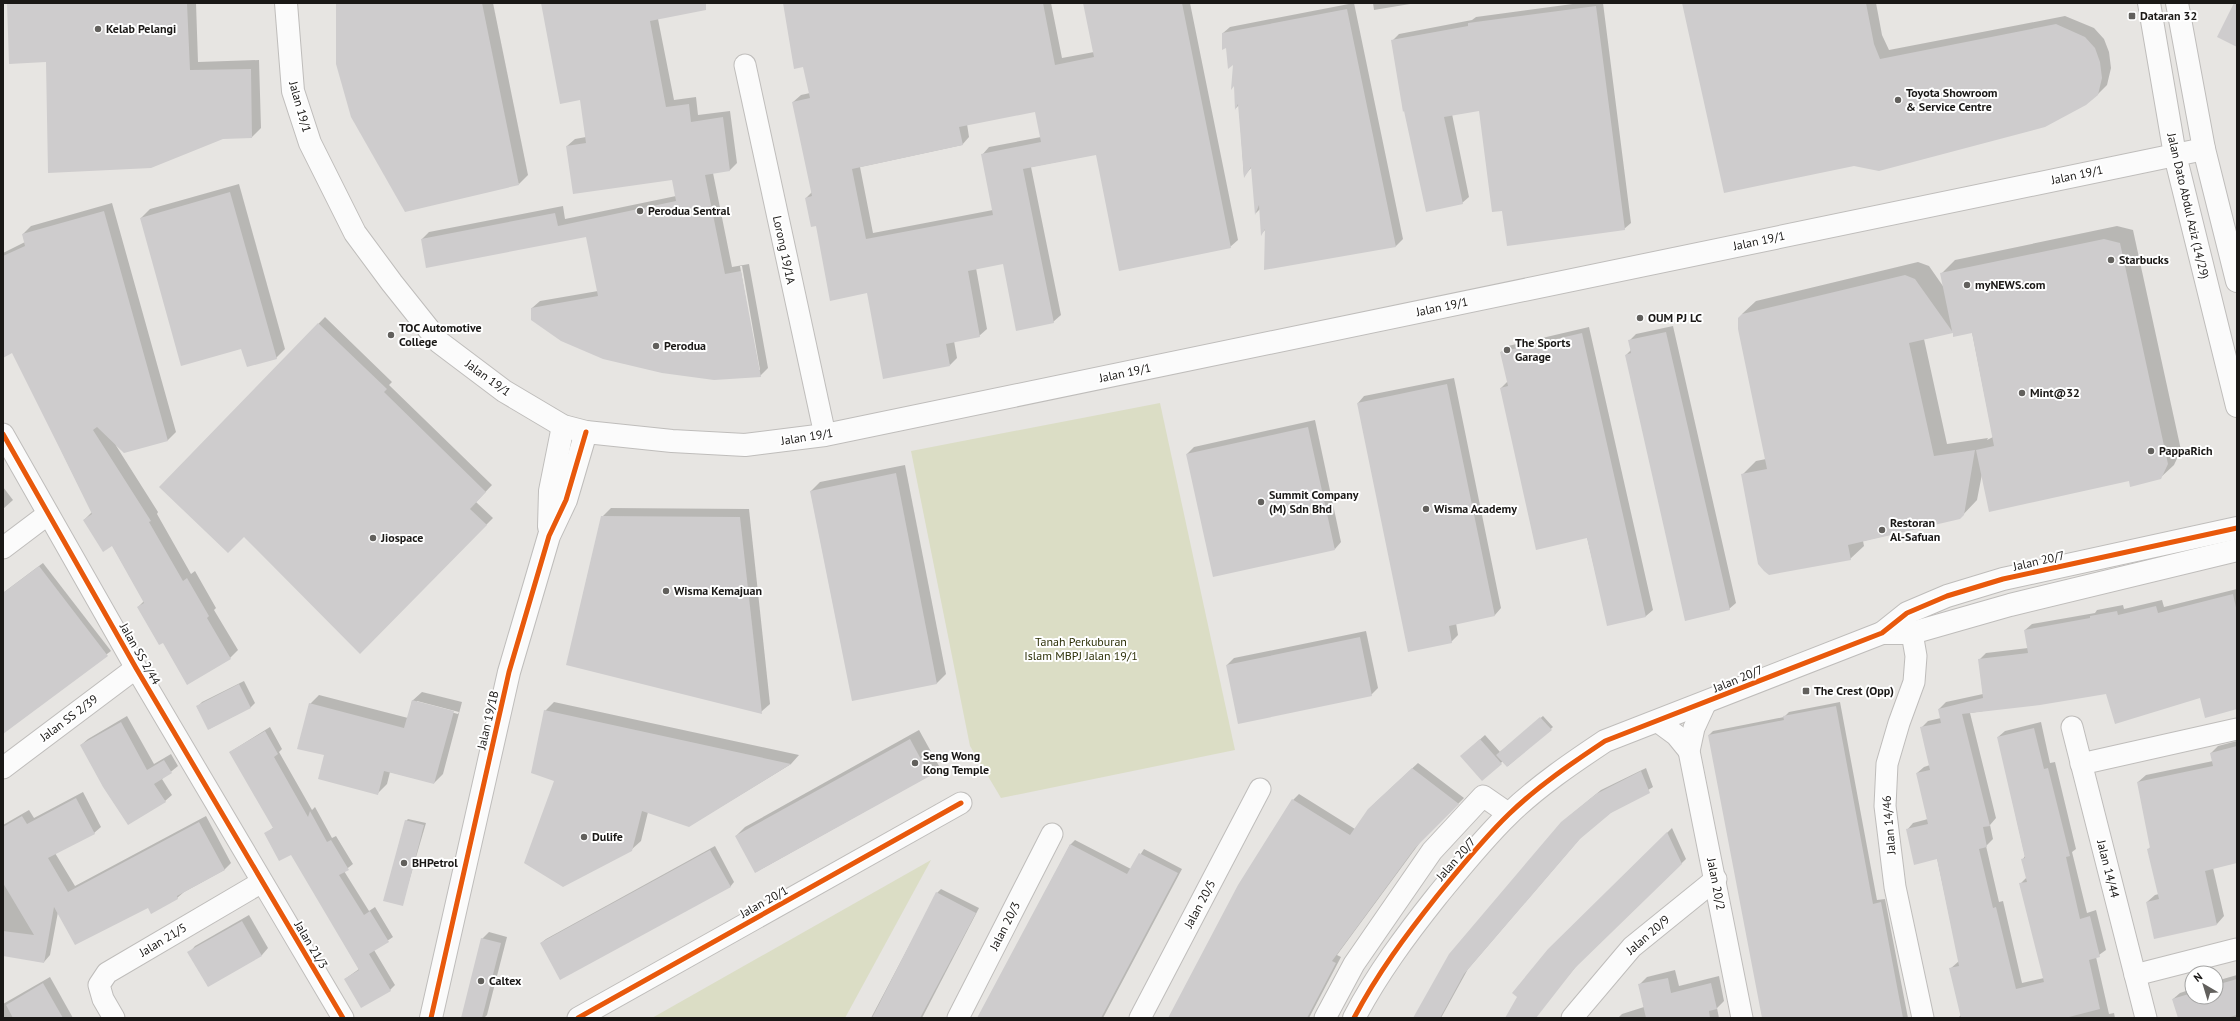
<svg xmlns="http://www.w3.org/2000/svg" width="2240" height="1021" viewBox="0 0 2240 1021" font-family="'PT Sans',sans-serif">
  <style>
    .green { fill: #dbddc5 }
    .shadow { fill: #0003; fill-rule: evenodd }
    .building { fill: #cecccd; fill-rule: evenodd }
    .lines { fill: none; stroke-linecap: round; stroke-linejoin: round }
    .minor-casing { stroke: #bfbdbb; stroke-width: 23 }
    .tertiary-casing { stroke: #bfbdbb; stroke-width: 24 }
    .secondary-casing { stroke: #bfbdbb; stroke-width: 24 }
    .minor { stroke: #fbfbfb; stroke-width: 21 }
    .tertiary { stroke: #fbfbfb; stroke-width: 22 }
    .secondary { stroke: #fbfbfb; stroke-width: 22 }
    .cycleway-casing { stroke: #fff; stroke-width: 8 }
    .cycleway { stroke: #e8590c; stroke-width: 5 }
    .poi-dot { fill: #62605d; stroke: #fff; stroke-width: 1.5 }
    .labels { text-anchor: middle; stroke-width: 4; stroke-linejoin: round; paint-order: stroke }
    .poi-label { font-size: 12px; font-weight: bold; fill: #1a1816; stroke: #fff; text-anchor: start }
    .street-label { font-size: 12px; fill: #1a1816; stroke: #fff }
    .park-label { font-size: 12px; fill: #2d3108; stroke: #fff }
  </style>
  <rect width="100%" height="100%" fill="#e7e5e2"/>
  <g class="green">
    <polygon points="1160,403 1235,750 1001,798 970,746 911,451"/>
    <polygon points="931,860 845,1018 652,1018"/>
  </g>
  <g class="shadow">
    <polygon points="8,3 196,3 198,62 259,60 261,128 252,137 223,138 47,61"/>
    <polygon points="337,3 493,3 528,175 519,184"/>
    <path d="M542,3H698L658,19L674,100L696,97L698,115L730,111L737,163L730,170L713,173L732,267L749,264L768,368L760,376L532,308L540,301L598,291L587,236L422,239L429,232L563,206L565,219L676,196L673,179L567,146L575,139L586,137L581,99ZM740,266H742L760,370H758Z"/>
    <path d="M784,3H1051L1062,58L1094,52L1084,3H1190L1238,240L1230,247L1097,154L1031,167L1061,315L1053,322L1003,263L976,268L987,329L979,336L954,341L957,358L950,365L868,292L817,225L806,198L812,192L793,102L801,95L810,93L804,66ZM1036,110L1041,137L989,147L982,155L993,210L873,233L860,167L962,145L969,137L967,124Z"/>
    <polygon points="1354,3 1403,239 1396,246 1265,269 1266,229 1262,233 1260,209 1256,213 1252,167 1244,176 1239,105 1236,108 1234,63 1223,33 1230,27"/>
    <polygon points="1373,3 1416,3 1374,10"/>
    <polygon points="1580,3 1603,3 1631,223 1624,229 1503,210 1480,110 1452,114 1469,197 1462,203 1392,41 1399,34 1472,20 1476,17"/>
    <polygon points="1683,3 1876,3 1882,35 1889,50 2065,16 2094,28 2104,39 2109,52 2111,68 2107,85 2098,94 1854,165"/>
    <polygon points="239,184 285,349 276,358 242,348 141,218 150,209"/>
    <polygon points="112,203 176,432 168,440 124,452 115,444 158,512 157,514 191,574 195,571 216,608 214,610 238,650 230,658 163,642 138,607 144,601 112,545 84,520 92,512 12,351 3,347 3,253 25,242 23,234 31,226"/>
    <path d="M2117,226L2133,230L2181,450L2174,465L2160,478L2129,480L1982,474L1977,500L1960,518L1863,541L1864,546L1850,559L1743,474L1756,461L1766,459L1742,314L1756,301L1918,262L1929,266L1945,289L1942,273L1955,260ZM1953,332H1972L1993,437L1987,440L1988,438L1947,444L1924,339Z"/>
    <polygon points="325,317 392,382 389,385 492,485 476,502 493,518 360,652 244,536 161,487"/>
    <polygon points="1673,326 1736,603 1729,609 1626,355 1631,350 1629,341 1636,334"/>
    <polygon points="1589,327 1653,610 1646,616 1608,625 1587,537 1501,388 1508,381 1501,352 1508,346"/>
    <polygon points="1454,378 1501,608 1495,615 1456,623 1458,635 1451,642 1358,403 1364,396"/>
    <polygon points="1315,420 1341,542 1335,549 1187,454 1194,447"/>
    <polygon points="905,465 946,674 937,683 853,700 811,491 820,482"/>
    <polygon points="3,487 13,500 3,509"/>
    <polygon points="611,508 749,509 770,704 761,712 602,517"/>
    <polygon points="43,563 111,651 3,732 3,593"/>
    <polygon points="2237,589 2237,708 2201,697 2106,693 1970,713 1996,818 1990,825 1993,839 1986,846 1999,902 2003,901 2022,983 2044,978 2020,884 2027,877 2023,859 2025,856 1998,737 2005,731 2041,722 2050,763 2055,762 2076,849 2072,852 2087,913 2096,910 2106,950 2096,957 2109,1014 2114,1013 2115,1018 1958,1018 1961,1015 1950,969 1959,961 1937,858 1907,830 1913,823 1928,819 1917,773 1924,767 1930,765 1921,728 1928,721 1941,718 1939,709 1946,702 1983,694 1979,660 1986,653 2028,648 2025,630 2032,624 2095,613 2097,610 2123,605 2124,609 2162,600 2164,607"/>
    <polygon points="1366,631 1378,688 1371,695 1227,665 1234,658"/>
    <polygon points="244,681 255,703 251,707 209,729 197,707 202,702"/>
    <path d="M422,692L462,702L443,774L434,783L390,772L387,784L378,793L326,755L310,704L319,695L408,718L412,701ZM417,701L459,712L458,714L417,703Z"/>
    <polygon points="554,702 799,755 791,764 689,826 648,812 641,841 631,850 555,780 545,711"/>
    <polygon points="1840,702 1877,900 1885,899 1908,1018 1764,1018 1709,735 1713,731 1784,717 1789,712"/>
    <polygon points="127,716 154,764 171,754 178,766 162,779 172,795 165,801 81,745 88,739"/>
    <polygon points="1543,716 1553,727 1508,766 1503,761 1482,780 1466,752 1485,735 1500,752"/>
    <polygon points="270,727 282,749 279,752 312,810 315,807 332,838 336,836 353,864 344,871 369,911 375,907 393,937 374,950 395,985 390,990 345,979 359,969 292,853 265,834 274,827 230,752"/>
    <polygon points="919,730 939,766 930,775 756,872 736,836 745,827"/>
    <polygon points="2237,741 2237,864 2236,862 2213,868 2224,916 2217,924 2147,902 2155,895 2159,894 2148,850 2151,846 2138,782 2146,775 2213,761 2211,753 2218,746"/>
    <polygon points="1418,763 1464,798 1421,841 1337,955 1341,957 1309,1018 1169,1018 1293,800 1299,794 1355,829 1375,803"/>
    <polygon points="1646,768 1653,787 1610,813 1582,836 1468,969 1441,1018 1414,1018 1567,818 1601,790"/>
    <polygon points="83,792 101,827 94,833 55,853 75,886 206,816 231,863 224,870 184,892 177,898 148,906 58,912 50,955 44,962 3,955 3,825 29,810 34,818"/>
    <polygon points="408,819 426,823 402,905 406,821"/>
    <polygon points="1672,828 1686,859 1579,963 1533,1018 1507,1018 1549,950"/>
    <polygon points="1075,840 1131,869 1144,849 1182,869 1103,1018 979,1018 1070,845"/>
    <polygon points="715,846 734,882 730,887 541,943 546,939"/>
    <polygon points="941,889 979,908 922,1018 871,1018 937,893"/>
    <polygon points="249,915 268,948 262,955 208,986 189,953 195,946"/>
    <polygon points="489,932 507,937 487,1015 484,1018 465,1018 482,939"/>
    <polygon points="1675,970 1679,986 1719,976 1724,1001 1717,1008 1719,1018 1618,1018 1622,1014 1644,1007 1639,985 1647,977"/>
    <polygon points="2237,975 2237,1018 2179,1018 2173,999 2180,993 2192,989 2192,997 2216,997 2216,981"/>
    <polygon points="50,977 73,1018 3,1018 3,1004"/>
  </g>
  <g class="building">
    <polygon points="7,3 187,3 190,70 251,69 252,138 223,139 151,168 48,173 46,62 9,64"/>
    <polygon points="336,3 482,3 519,185 405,212 351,117 336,64"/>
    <polygon points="541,3 706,3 706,10 650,21 666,107 689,104 691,122 723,117 730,171 705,175 725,274 741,271 761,377 714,380 662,373 603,359 561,341 531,320 531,308 598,296 586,237 426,268 421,239 555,213 558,226 676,201 672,180 573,194 566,146 586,143 580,100 560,104"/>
    <path d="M783,3H1043L1055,65L1094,57L1083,3H1182L1231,248L1119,271L1096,155L1023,169L1054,323L1016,331L1003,264L968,271L980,337L946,344L950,366L883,379L867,293L830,301L816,226L811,227L805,198L812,196L792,102L810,98L803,67L794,69ZM1035,112L1041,142L981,154L993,215L866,239L852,169L963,145L959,127Z"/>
    <polygon points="1682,3 1866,3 1874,44 1880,59 2056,24 2085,37 2095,48 2100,62 2102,78 2098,95 2086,105 2045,127 1879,171 1854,166 1724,193"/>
    <polygon points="2234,3 2237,3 2237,47 2217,37"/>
    <polygon points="1596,6 1625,230 1507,246 1502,211 1492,212 1479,111 1444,117 1463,204 1426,212 1404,111 1403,112 1391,40 1468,26 1468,23"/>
    <polygon points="1347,9 1396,247 1264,270 1265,229 1261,236 1259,205 1255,215 1251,167 1244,178 1238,104 1235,110 1234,86 1231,90 1233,65 1228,69 1226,48 1222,50 1222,33"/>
    <polygon points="230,192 277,359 247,367 241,349 181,366 140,218"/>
    <polygon points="104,211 168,441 124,453 97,427 93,430 151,521 149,522 183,581 187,578 209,616 207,618 231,659 187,685 163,643 159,645 137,607 144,603 112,546 103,552 83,520 92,514 60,449 12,353 3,358 3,256 25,246 22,234"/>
    <polygon points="2104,239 2120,243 2168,464 2161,479 2130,487 2129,481 1989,512 1976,450 1994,446 1972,333 1953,337 1953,333 1909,343 1934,456 1975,450 1964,515 1960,519 1848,545 1851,560 1769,575 1764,571 1758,564 1741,474 1767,469 1738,329 1738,318 1742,314 1905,275 1915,279 1952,331 1940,273"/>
    <polygon points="318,323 387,389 384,392 486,492 470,509 487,525 360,654 244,537 228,553 159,487"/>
    <polygon points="1666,332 1730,610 1685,621 1625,355 1631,353 1628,340"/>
    <polygon points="1582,333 1646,617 1607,626 1587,538 1536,550 1500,388 1508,386 1500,352"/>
    <polygon points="1447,384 1495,616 1449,626 1452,643 1408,652 1357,403"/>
    <polygon points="1308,427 1335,550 1213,577 1186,454"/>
    <polygon points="896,473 937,684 852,701 810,491"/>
    <polygon points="601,516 740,517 762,714 566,665"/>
    <polygon points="39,566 108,656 3,734 3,593"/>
    <polygon points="2233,594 2237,612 2237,709 2205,718 2200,698 2115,724 2106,694 2040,705 1962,714 1990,826 1983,827 1987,847 1979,849 1993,908 1996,907 2016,989 2044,982 2019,883 2027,882 2021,859 2025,858 1997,737 2034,728 2044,769 2048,768 2070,856 2066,857 2080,919 2090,916 2100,957 2089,960 2100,1009 2065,1018 1961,1018 1949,968 1959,966 1937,859 1914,865 1906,829 1928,824 1916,773 1930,770 1920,727 1941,723 1938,709 1983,698 1978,659 2028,653 2024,630 2090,618 2090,616 2117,611 2118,615 2156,606 2158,613"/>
    <polygon points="1360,637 1372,696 1238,724 1226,665"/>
    <polygon points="239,684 251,708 208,730 196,706"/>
    <polygon points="412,700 454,711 434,784 384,771 378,795 318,779 324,755 297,749 309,703 404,728"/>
    <polygon points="1836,706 1873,904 1881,902 1903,1018 1762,1018 1708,735 1784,720 1783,716"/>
    <polygon points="544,710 791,764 689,827 642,811 632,851 563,887 524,863 554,781 531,773"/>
    <polygon points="1540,717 1552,730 1507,767 1496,755"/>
    <polygon points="121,722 147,770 164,760 172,773 154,784 166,802 128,825 103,787 80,745"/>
    <polygon points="265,731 278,754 274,757 308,817 310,811 327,842 331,840 349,870 339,875 364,915 370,911 389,942 369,954 391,991 361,1008 344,979 359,970 291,855 279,861 264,833 273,828 229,752"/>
    <polygon points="910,739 930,776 755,873 735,836"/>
    <polygon points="1480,739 1502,764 1482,781 1460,756"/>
    <polygon points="2237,746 2237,863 2205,871 2217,925 2154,939 2146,902 2159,899 2147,849 2150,848 2137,782 2213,766 2210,753"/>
    <polygon points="1412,768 1459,804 1415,848 1332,961 1336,963 1307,1018 1168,1018 1238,885 1292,799 1350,835 1368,809"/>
    <polygon points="1641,771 1650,793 1611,813 1580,839 1464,974 1440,1018 1413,1018 1449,954 1561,822 1596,794"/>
    <polygon points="76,798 95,834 48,858 68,892 199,822 225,870 177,896 178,899 151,914 148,908 75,945 54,907 44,963 3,956 3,931 34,935 3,883 3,827 22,816 27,824"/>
    <polygon points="405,820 424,825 403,906 383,901"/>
    <polygon points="1667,832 1682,864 1575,968 1536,1018 1505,1018 1517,997 1512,993 1548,949"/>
    <polygon points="1070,844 1127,874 1139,853 1178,873 1101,1018 977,1018"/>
    <polygon points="710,850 731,887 560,980 540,943"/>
    <polygon points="936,892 976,913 920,1018 872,1018"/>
    <polygon points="242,921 262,956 208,987 187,952"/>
    <polygon points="481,938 501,943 482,1018 461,1018"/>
    <polygon points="1668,978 1671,993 1711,983 1717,1009 1709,1011 1710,1018 1646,1018 1638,984"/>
    <polygon points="2237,979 2237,1015 2226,1018 2178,1018 2172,999 2192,993 2192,997 2216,997 2216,985"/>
    <polygon points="43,983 63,1018 13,1018 6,1005"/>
  </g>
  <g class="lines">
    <defs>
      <g id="minor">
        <polyline points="745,65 825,435"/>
        <polyline points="3,434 136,668 343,1018"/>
        <polyline points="3,548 48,514"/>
        <polyline points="1912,633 1916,656 1914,682 1899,723 1887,764 1885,806 1895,887 1923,1018"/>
        <polyline points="1706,702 1694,728 1689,751 1742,1018"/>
        <polyline points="1657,721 1676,735 1689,751"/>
        <polyline points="2072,727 2146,1018"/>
        <polyline points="2081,764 2237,729"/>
        <polyline points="3,768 136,668"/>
        <polyline points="2135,975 2237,949"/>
        <polyline points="114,1018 103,999 99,985 107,973 262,882"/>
        <polyline points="578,1018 961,803"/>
        <polyline points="958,1018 1052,834"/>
        <polyline points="1140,1018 1260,789"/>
        <polyline points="1325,1018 1354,964 1432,851 1483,796 1509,814"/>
        <polyline points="1572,1018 1632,947 1716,879"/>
      </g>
      <g id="tertiary">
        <polyline points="2149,3 2175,155 2237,406"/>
        <polyline points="2177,3 2204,149 2237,281"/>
        <polyline points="549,527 550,491 563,426"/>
        <polyline points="1882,633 1912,633 2010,605 2237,550"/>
        <polyline points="431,1018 509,672 549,536 566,500 586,432"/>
        <path d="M1354,1018C1377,974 1406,935 1437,896C1460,868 1483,839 1509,814C1538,786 1572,763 1605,741L1882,633L1907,613L1947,596L2003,579L2237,528"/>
      </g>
      <polyline id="secondary" points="286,3 293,91 310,143 355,233 392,283 439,342 504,391 563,426 586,432 672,441 745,445 825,435 2204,149"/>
    </defs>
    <use href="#minor" class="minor-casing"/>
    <use href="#tertiary" class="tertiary-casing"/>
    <use href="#secondary" class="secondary-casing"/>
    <use href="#minor" class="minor"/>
    <use href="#tertiary" class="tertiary"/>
    <use href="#secondary" class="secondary"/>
    <defs>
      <g id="cycleway">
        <polyline points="3,434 136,668 343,1018"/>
        <polyline points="431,1018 509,672 549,536 566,500 586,432"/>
        <polyline points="578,1018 961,803"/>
        <path d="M1354,1018C1377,974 1406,935 1437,896C1460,868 1483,839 1509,814C1538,786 1572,763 1605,741L1882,633L1907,613L1947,596L2003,579L2237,528"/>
      </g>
    </defs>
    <use href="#cycleway" class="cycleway-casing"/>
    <use href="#cycleway" class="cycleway"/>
  </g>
  <g class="poi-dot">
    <rect x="2128" y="12" width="8" height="8" rx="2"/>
    <circle cx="98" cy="29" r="4"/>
    <circle cx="1898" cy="100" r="4"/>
    <circle cx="640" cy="211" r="4"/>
    <circle cx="2111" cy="260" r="4"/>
    <circle cx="1967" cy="285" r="4"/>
    <circle cx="1640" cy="318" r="4"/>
    <circle cx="391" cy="335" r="4"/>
    <circle cx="656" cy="346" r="4"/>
    <circle cx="1507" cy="350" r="4"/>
    <circle cx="2022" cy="393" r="4"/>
    <circle cx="2151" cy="451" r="4"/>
    <circle cx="1261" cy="502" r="4"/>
    <circle cx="1426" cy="509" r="4"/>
    <circle cx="1882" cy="530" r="4"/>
    <circle cx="373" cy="538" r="4"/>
    <circle cx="666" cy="591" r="4"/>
    <rect x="1802" y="687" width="8" height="8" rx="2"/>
    <circle cx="915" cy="763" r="4"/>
    <circle cx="584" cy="837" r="4"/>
    <circle cx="404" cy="863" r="4"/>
    <circle cx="481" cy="981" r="4"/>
  </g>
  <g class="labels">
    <g class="poi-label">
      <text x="2140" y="20">Dataran 32</text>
      <text x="106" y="33">Kelab Pelangi</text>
      <text x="1906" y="97">Toyota Showroom<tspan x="1906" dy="14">&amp; Service Centre</tspan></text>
      <text x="648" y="215">Perodua Sentral</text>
      <text x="2119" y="264">Starbucks</text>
      <text x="1975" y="289">myNEWS.com</text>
      <text x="1648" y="322">OUM PJ LC</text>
      <text x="399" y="332">TOC Automotive<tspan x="399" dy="14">College</tspan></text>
      <text x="1515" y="347">The Sports<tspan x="1515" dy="14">Garage</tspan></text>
      <text x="664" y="350">Perodua</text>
      <text x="2030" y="397">Mint@32</text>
      <text x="2159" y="455">PappaRich</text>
      <text x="1269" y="499">Summit Company<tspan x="1269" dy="14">(M) Sdn Bhd</tspan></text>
      <text x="1434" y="513">Wisma Academy</text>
      <text x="1890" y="527">Restoran<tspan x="1890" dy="14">Al-Safuan</tspan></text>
      <text x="381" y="542">Jiospace</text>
      <text x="674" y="595">Wisma Kemajuan</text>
      <text x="1814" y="695">The Crest (Opp)</text>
      <text x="923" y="760">Seng Wong<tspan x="923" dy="14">Kong Temple</tspan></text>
      <text x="592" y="841">Dulife</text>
      <text x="412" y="867">BHPetrol</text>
      <text x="489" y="985">Caltex</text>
    </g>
    <g class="street-label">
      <text transform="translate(300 107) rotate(74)" y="4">Jalan 19/1</text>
      <text transform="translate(2077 175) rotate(-12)" y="4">Jalan 19/1</text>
      <text transform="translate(2188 206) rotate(77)" y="4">Jalan Dato Abdul Aziz (14/29)</text>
      <text transform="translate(1759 241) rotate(-12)" y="4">Jalan 19/1</text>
      <text transform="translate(784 250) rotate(78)" y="4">Lorong 19/1A</text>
      <text transform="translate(1442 307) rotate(-12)" y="4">Jalan 19/1</text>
      <text transform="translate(1125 373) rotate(-12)" y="4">Jalan 19/1</text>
      <text transform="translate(488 378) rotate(36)" y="4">Jalan 19/1</text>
      <text transform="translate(807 437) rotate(-9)" y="4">Jalan 19/1</text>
      <text transform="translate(2039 561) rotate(-13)" y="4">Jalan 20/7</text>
      <text transform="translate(140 654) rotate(60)" y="4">Jalan SS 2/44</text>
      <text transform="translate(1738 679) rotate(-22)" y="4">Jalan 20/7</text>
      <text transform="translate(69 718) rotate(-37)" y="4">Jalan SS 2/39</text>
      <text transform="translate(488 720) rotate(-77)" y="4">Jalan 19/1B</text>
      <text transform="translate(1889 825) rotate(-95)" y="4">Jalan 14/46</text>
      <text transform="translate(1456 859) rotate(-49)" y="4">Jalan 20/7</text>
      <text transform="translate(2108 869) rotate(76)" y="4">Jalan 14/44</text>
      <text transform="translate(1716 884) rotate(79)" y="4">Jalan 20/2</text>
      <text transform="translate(764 902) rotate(-29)" y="4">Jalan 20/1</text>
      <text transform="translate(1200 904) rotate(-62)" y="4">Jalan 20/5</text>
      <text transform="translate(1005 926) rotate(-63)" y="4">Jalan 20/3</text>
      <text transform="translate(1648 935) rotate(-41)" y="4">Jalan 20/9</text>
      <text transform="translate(163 940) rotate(-31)" y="4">Jalan 21/5</text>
      <text transform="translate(311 945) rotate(59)" y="4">Jalan 21/3</text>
    </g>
    <g class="park-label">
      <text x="1081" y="646">Tanah Perkuburan<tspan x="1081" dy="14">Islam MBPJ Jalan 19/1</tspan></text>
    </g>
  </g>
  <rect width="2240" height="1021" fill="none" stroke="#1a1816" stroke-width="8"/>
  <g transform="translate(2204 985) rotate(322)"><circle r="19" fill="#ffffff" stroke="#a3a3a2"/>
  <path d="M0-3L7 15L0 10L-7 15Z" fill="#62605d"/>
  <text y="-6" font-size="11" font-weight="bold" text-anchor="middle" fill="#1a1816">N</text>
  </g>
</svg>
